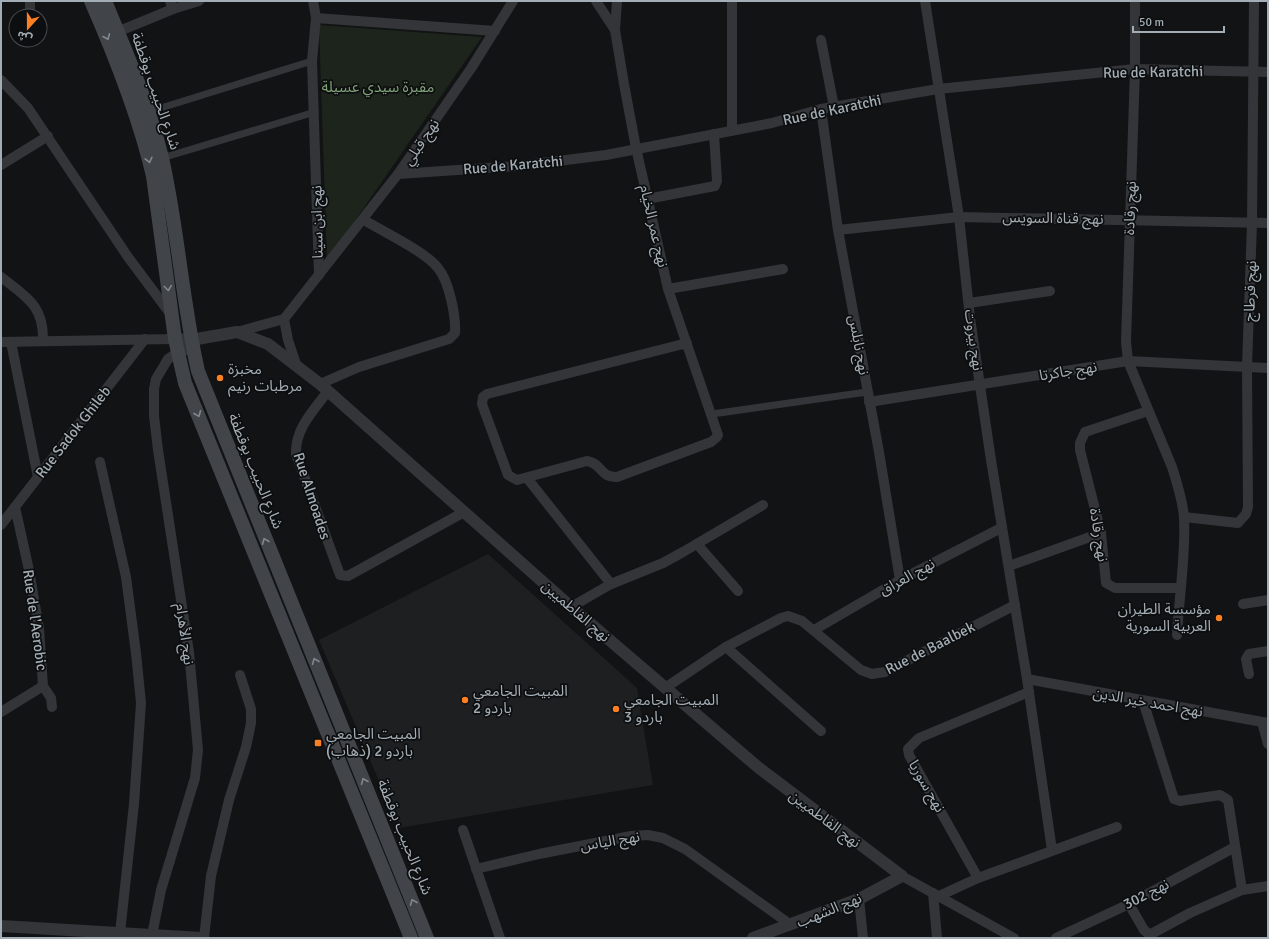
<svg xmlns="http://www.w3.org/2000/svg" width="1269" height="939" viewBox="0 0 1269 939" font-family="Signika,'Noto Sans Arabic',sans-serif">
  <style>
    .built { fill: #1e1f21 }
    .green { fill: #1d241c }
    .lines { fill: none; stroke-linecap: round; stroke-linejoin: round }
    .pedestrian { stroke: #333539; stroke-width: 7 }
    .minor { stroke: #333539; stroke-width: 10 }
    .tertiary { stroke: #333539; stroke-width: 12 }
    .secondary { stroke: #414549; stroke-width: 14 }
    .oneway { stroke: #81898f }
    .poi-dot { fill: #fb7f23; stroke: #0d0e0f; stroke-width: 1.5 }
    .labels { text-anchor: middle; stroke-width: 3.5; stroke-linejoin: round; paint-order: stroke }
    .street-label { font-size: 15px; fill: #a3adb5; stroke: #0d0e0f }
    .park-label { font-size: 15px; fill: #80a278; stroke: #0d0e0f }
    .poi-label { font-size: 15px; fill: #a3adb5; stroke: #0d0e0f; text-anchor: start }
  </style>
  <rect width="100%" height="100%" fill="#121314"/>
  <polygon class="built" points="488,554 637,688 653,785 399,828 319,640"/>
  <polygon class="green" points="319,25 482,37 327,261"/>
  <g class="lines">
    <g class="pedestrian">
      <polyline points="148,112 312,61"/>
      <polyline points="162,158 315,112"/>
      <polyline points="712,414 867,392"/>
    </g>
    <g class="minor">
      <polyline points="313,1 316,18 312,61 319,275"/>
      <polyline points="596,1 615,30"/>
      <path d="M617,1L615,30L624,84L636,148L668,289L718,435L717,437L711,442L617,477C600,478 602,463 587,461L517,480L508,475L482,404L483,397L487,394L687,343"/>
      <polyline points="732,1 732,130"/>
      <polyline points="925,1 959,217 970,318 991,460 1027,679 1052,850"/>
      <path d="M1135,1V69L1126,342L1128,361L1172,467C1177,483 1183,501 1184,518C1186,556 1179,596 1177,635"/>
      <polyline points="173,9 199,1"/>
      <polyline points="30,16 30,1"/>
      <polyline points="316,18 495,31"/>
      <polyline points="117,32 173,9 170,1"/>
      <polyline points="821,40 834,107"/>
      <polyline points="1,80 28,108 128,257 172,316"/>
      <polyline points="821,109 838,230 879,452 900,580"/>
      <polyline points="1,165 48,136"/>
      <polyline points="398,174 518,166 606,155 772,123 821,109 938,89 1135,69 1268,72"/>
      <polyline points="647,199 715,186 717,181 714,134"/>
      <polyline points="838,230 959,217 1268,223"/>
      <path d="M1,277C26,297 44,305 43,341"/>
      <polyline points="668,289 783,269"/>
      <polyline points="969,303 1050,291"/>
      <polyline points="284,319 288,340 296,364"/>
      <polyline points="237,332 284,319 398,174 472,67 513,1"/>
      <polyline points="1,342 175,339"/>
      <polyline points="11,342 38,477"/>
      <path d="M320,384L359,367L449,339L455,333C456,316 449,281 438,268C426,252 382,231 364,220"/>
      <path d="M328,391C313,411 295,429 296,454L340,575L348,576L464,512"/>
      <polyline points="869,402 1128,361 1268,368"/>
      <polyline points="1148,411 1085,432 1080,443 1080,450 1101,533 1106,583 1115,588 1180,588"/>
      <polyline points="100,462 126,577 136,653 141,703 134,804 120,933"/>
      <polyline points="527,478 611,584"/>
      <polyline points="1184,517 1238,523 1246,514 1248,507 1247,367 1252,223 1254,1"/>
      <polyline points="1,525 145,339"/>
      <polyline points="697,544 738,591"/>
      <polyline points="1009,566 1101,533"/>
      <polyline points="1243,604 1268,600"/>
      <polyline points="571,607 611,584 663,563 683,552 763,505"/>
      <polyline points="814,630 900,580 1001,528"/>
      <polyline points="726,647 821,731"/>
      <polyline points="1249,674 1246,659 1249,654 1268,651"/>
      <polyline points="1027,679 1268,723"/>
      <polyline points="43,686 51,698 52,707"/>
      <polyline points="665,688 726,647 781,618 788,616 802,621 861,670 872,674 885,672 1015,605"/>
      <polyline points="1143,701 1174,799 1180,801 1220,795 1228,800 1242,890"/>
      <polyline points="1,712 43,686 39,628 29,570 15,507"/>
      <polyline points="1262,722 1268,744"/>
      <polyline points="463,830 500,938"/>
      <polyline points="476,869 539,854 631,836 648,835 663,838 685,849 791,925"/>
      <polyline points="902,876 1014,938"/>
      <polyline points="978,878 909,755 908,749 919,738 1029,692"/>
      <polyline points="933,893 937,938"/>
      <polyline points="939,896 978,878 1117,827"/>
      <polyline points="859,899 863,938"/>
      <polyline points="1129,904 1144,930 1149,934 1153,933 1190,913 1242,890 1268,886"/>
      <polyline points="152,935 161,890 195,778 198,750 189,652 158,450 154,416 154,389 156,379 168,359 177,353 192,348"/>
      <polyline points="204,938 211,876 229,800 246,747 251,723 251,709 240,675"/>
      <polyline points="1056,938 1129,904 1235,847"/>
    </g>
    <g class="tertiary">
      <polyline points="175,339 191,340 237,332 268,344 320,384 571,607 759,768 902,876 859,899 753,938"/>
      <polyline points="1,926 202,938"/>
    </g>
    <g class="secondary">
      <path d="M91,1C116,58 139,116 153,176L175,339L185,383L411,938"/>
      <path d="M105,1C126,52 149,104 162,158C178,229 182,301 198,371L427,938"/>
    </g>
  </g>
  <defs><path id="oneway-chevron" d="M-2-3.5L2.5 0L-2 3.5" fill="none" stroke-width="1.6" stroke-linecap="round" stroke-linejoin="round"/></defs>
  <g class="oneway">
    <use href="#oneway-chevron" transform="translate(107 37) rotate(67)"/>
    <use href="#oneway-chevron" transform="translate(149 160) rotate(76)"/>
    <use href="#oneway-chevron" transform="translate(168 288) rotate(83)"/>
    <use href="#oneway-chevron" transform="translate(198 414) rotate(68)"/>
    <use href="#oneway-chevron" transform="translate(265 541) rotate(-112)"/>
    <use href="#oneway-chevron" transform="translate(315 661) rotate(-112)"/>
    <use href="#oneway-chevron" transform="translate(364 781) rotate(-112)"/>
    <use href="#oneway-chevron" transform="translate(413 902) rotate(-112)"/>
  </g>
  <g class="poi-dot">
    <circle cx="220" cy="378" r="4"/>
    <circle cx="1219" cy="618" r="4"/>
    <circle cx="465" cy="700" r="4"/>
    <circle cx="616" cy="709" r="4"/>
    <rect x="314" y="739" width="8" height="8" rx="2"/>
  </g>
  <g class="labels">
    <g class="street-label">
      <text transform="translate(1153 72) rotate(-1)" y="5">Rue de Karatchi</text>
      <text transform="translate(156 91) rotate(71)" y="5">شارع الحبيب بوقطفة</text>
      <text transform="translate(832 110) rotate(-12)" y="5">Rue de Karatchi</text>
      <text transform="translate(421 142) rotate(-56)" y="5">نهج قبلي</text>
      <text transform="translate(513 165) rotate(-5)" y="5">Rue de Karatchi</text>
      <text transform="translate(1130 208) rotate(-88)" y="5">نهج رقادة</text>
      <text transform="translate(1053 218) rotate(1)" y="5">نهج قناة السويس</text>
      <text transform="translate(317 222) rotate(-91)" y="5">نهج ابن سينا</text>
      <text transform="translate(654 226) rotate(77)" y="5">نهج عمر الخيام</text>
      <text transform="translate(1250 291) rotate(-88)" y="5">نهج قرطاج</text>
      <text transform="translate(974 340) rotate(82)" y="5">نهج بيروت</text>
      <text transform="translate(859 345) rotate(80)" y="5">نهج نابلس</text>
      <text transform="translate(1068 371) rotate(-9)" y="5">نهج جاكرتا</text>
      <text transform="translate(73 432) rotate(-52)" y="5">Rue Sadok Ghileb</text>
      <text transform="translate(256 471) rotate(68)" y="5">شارع الحبيب بوقطفة</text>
      <text transform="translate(312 496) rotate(72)" y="5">Rue Almoades</text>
      <text transform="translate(1099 535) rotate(81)" y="5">نهج رقادة</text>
      <text transform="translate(907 577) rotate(-29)" y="5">نهج العراق</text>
      <text transform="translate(576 611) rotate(41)" y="5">نهج الفاطميين</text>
      <text transform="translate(35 620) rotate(82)" y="5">Rue de l'Aerobic</text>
      <text transform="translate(185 634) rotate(82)" y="5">نهج الأهرام</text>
      <text transform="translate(930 648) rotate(-27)" y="5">Rue de Baalbek</text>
      <text transform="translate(1148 702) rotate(10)" y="5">نهج احمد خير الدين</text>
      <text transform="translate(927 786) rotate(60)" y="5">نهج سوريا</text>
      <text transform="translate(825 819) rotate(37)" y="5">نهج الفاطميين</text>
      <text transform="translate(405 837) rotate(68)" y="5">شارع الحبيب بوقطفة</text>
      <text transform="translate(610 841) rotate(-9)" y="5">نهج الياس</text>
      <text transform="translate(1146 894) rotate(-27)" y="5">نهج 302</text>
      <text transform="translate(829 910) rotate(-22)" y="5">نهج الشهب</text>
    </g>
    <g class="park-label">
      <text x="378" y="92">مقبرة سيدي عسيلة</text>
    </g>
    <g class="poi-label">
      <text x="228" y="374">مخبزة<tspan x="228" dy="17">مرطبات رنيم</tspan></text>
      <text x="1211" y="614" text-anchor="end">مؤسسة الطيران<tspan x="1211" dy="17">العربية السورية</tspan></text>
      <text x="473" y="696">المبيت الجامعي<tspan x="473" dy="17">باردو 2</tspan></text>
      <text x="624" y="705">المبيت الجامعي<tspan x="624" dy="17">باردو 3</tspan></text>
      <text x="326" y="739">المبيت الجامعي<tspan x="326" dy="17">باردو 2 (ذهاب)</tspan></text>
    </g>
  </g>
  <rect width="1269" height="939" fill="none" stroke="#a3adb5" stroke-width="4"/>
  <g transform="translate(28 28) rotate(201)"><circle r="19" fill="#0d0e0f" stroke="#494e51"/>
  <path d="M0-3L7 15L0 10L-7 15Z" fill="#fb7f23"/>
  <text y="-6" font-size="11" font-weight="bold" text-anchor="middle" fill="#a3adb5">ش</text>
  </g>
  <path d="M1133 26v6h91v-6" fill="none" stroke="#a3adb5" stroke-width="2"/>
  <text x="1139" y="26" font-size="12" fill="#a3adb5" stroke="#0d0e0f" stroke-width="3" paint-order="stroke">50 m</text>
</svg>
